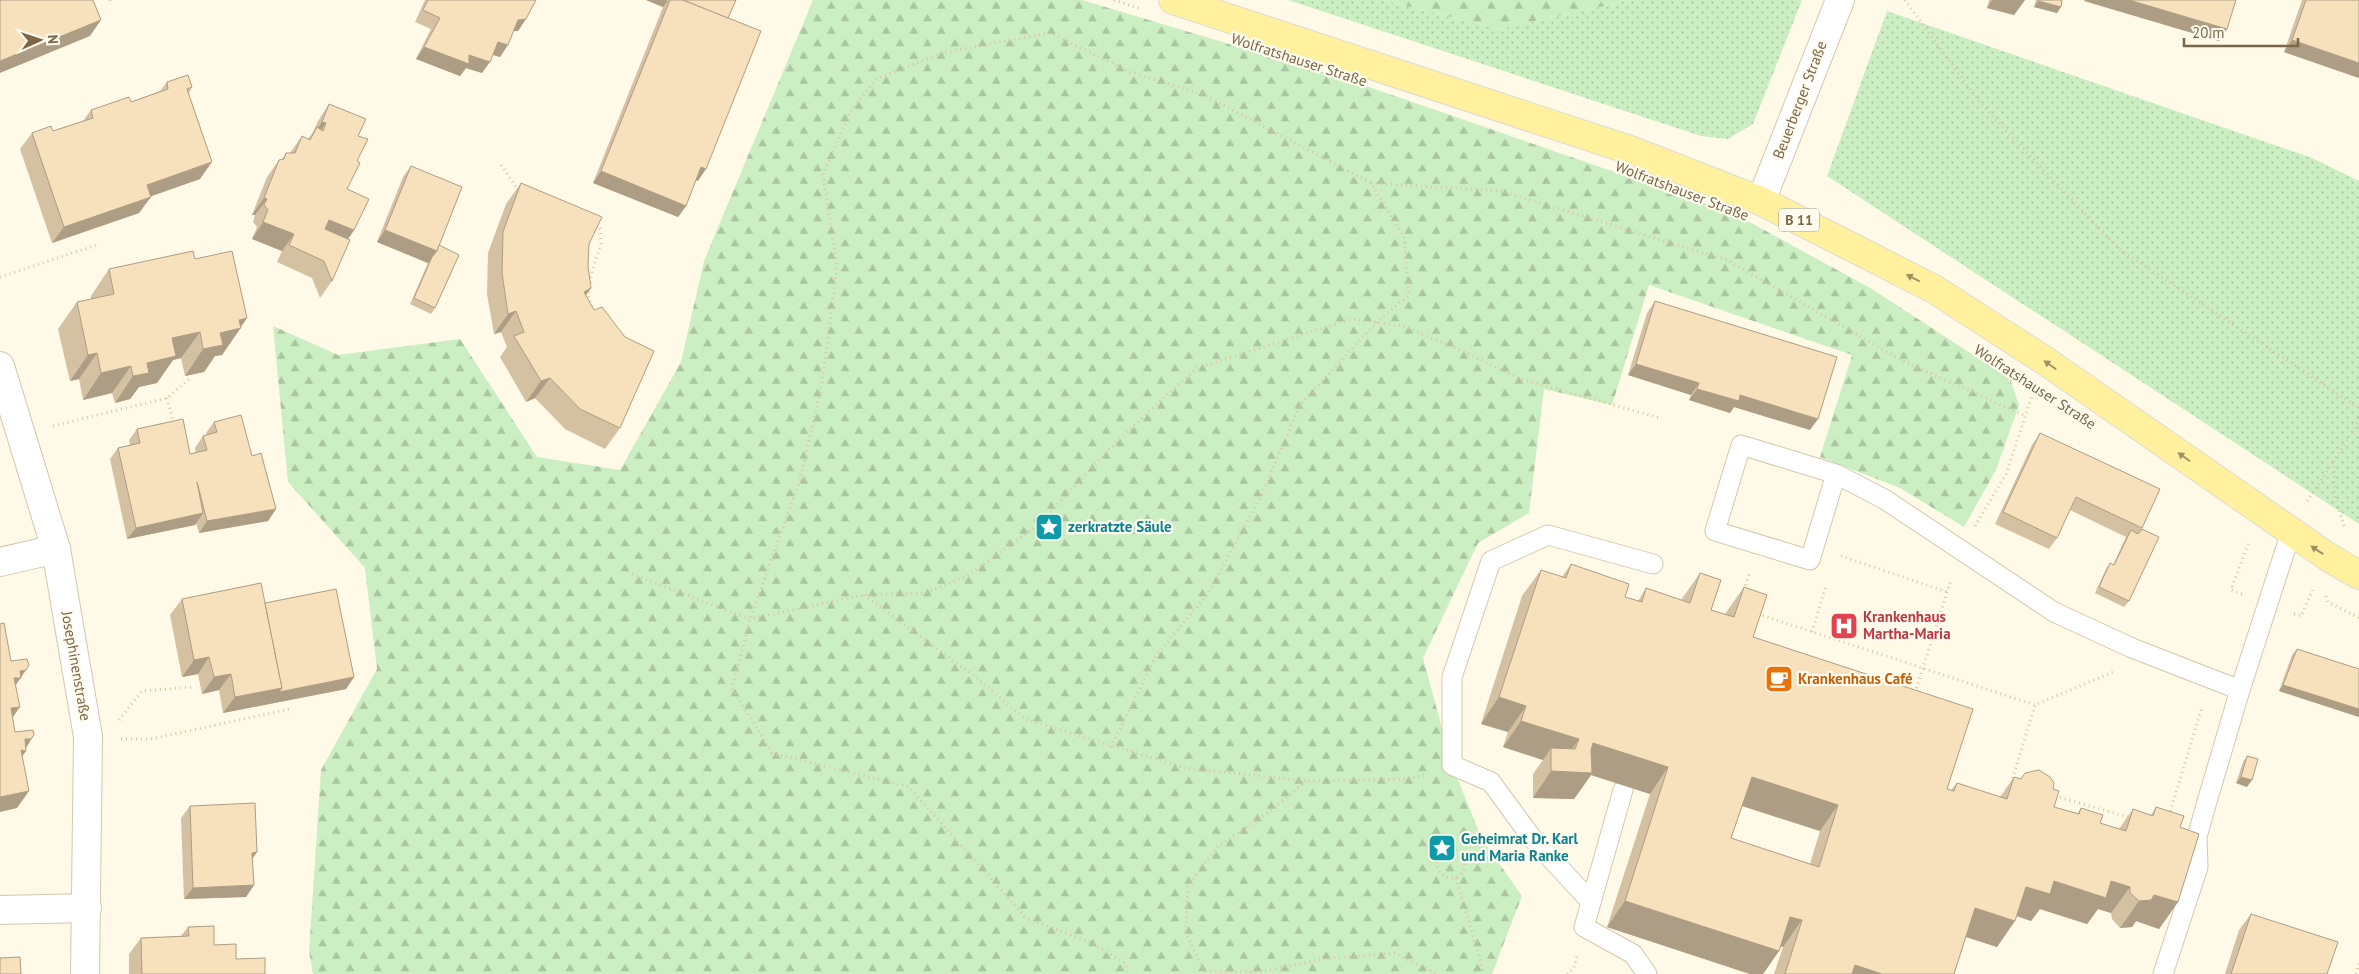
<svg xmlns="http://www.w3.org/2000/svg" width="2359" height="974" viewBox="0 0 2359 974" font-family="'PT Sans',sans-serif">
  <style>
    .grass { fill: url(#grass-dots) }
    .forest { fill: url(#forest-firs) }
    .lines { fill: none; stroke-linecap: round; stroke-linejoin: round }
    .service-casing { stroke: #d4c7ae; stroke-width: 21 }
    .minor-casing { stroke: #d4c7ae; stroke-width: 30 }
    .primary-casing { stroke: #dfdad3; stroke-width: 30 }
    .path { stroke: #dcc49e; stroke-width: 3; stroke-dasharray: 1 4; stroke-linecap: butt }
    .service { stroke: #fff; stroke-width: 19 }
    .minor { stroke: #fff; stroke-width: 28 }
    .primary { stroke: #fff19d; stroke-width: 28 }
    .wall { fill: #d4c1a2; fill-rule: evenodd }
    .shaded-wall { fill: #ad9d84 }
    .building { fill: #f7e0bc; stroke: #ad9d84; fill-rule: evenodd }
    .oneway { fill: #a39062 }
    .labels { text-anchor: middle; stroke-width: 4.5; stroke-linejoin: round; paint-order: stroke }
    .shield { fill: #fffcef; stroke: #a3937a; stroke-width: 1 }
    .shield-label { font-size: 14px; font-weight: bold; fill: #7b6648 }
    .street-label { font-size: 15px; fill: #7b6648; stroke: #fffcef }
    .culture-label { font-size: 15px; font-weight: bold; fill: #0d838f; stroke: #fffcef; text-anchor: start }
    .health-label { font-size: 15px; font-weight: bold; fill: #be3a42; stroke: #fffcef; text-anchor: start }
    .food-label { font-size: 15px; font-weight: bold; fill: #c56008; stroke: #fffcef; text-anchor: start }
  </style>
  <defs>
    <pattern id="grass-dots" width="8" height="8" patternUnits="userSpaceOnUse" patternTransform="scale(1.25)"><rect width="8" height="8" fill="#cbeec3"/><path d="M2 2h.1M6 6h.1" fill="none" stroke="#aac5a0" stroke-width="1.8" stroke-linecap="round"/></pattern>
    <pattern id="forest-firs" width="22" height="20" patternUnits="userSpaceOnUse" patternTransform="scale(1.25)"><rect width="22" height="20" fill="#cbeec3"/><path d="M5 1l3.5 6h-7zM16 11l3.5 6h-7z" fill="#aac5a0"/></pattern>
  </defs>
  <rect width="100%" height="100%" fill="#fefae7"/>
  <g class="grass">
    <polygon points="1288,0 1383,0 1499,29 1631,0 1802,0 1753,124 1728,139 1701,136"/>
    <polygon points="1887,11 2312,158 2359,181 2359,524 1827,176"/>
  </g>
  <g class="forest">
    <polygon points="813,0 1082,0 1340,77 1733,213 1872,289 2010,379 2019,405 1996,470 1964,527 1900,488 1820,457 1852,355 1649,285 1612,405 1544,389 1529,513 1478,543 1423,658 1452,765 1482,839 1522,896 1492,974 313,974 309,951 321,770 377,669 365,568 288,482 273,326 338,355 460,339 537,457 620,470 681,362 704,261"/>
    <polygon points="1383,0 1631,0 1499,29"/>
  </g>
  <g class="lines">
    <defs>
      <g id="service">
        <polyline points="1836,474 1810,560 1715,531 1741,445 1836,474 1884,499 2054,612 2132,648 2240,690"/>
        <polyline points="1623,790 1584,927 1633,954 1647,974"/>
        <polyline points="1591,902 1532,838 1491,782 1452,765 1452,677 1491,561 1548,535 1653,564"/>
        <polyline points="2163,974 2198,867 2197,837 2206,805 2240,690 2291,532"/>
      </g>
      <g id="minor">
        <polyline points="1761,201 1840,0"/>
        <polyline points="0,366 56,549 88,737 85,974"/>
        <polyline points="0,562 56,549"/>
        <polyline points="0,910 87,908"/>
      </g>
      <polyline id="primary" points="1173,0 1630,150 1761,201 1934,289 2044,360 2328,557 2359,575"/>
    </defs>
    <use href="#service" class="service-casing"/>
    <use href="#minor" class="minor-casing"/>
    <use href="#primary" class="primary-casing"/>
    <g class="path">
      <polyline points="110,0 111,2"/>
      <polyline points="1114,0 1141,9"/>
      <polyline points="1905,0 1980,103 2119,249 2359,408"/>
      <polyline points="501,165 519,191"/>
      <polyline points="1371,183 1500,191 1727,260 1903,361 2026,416"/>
      <polyline points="595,226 600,229 601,244 592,271 588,296 595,314"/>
      <polyline points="0,277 97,245"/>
      <polyline points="167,398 174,424"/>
      <polyline points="53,426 167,398 189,379"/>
      <polyline points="2307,501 2334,461"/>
      <polyline points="1975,526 2006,474 2033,393"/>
      <polyline points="2344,526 2335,497 2334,461 2359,420"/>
      <polyline points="1841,556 1947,592"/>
      <polyline points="632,574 750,619 863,595 926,593 969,575 1038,525 1120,438 1197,368 1352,319 1403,326 1460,350 1518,378 1660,418"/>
      <polyline points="1744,590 1750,572"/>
      <polyline points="2242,594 2231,590 2248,544"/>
      <polyline points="864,595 976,677 1025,719 1186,768 1306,781 1410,779 1424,775"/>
      <polyline points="2326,596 2328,602 2359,618"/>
      <polyline points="1758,614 2035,705 2113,672"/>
      <polyline points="2294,614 2301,616 2314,587"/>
      <polyline points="1812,632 1826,586"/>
      <polyline points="1915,693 1951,580"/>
      <polyline points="119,720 142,691 192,687"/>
      <polyline points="121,739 151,739 290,709"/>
      <polyline points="1111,747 1156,656 1210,591 1262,494 1300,405 1377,322 1409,295 1404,237 1371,183 1204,95 1130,72 1050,33 946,52 876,79 851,111 823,174 837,267 822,383 800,480 750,619 732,688 772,753 909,787 1026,918 1092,943 1125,963 1128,974"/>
      <polyline points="1306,781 1269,812 1218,846 1188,886 1186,933 1204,971 1258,972 1330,958 1394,953 1438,974"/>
      <polyline points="2011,783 2035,705"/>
      <polyline points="2055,796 2131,818"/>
      <polyline points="2169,816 2202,707"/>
      <circle cx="1451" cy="864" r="14"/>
      <polyline points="1456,878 1484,974"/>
      <polyline points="1567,974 1574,968 1577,956"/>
      <polyline points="2356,974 2359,963"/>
    </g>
    <use href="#service" class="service"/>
    <use href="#minor" class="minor"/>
    <use href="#primary" class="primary"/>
  </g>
  <g class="wall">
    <polygon points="425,0 536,0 518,31 514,31 500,57 493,55 482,73 466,68 460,76 416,59 431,29 415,22"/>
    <polygon points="646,0 736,0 728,18 698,181 696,180 686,206 678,217 593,183 663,7"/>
    <polygon points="1989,0 2025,0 2014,15 1987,8"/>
    <polygon points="2036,0 2062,0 2057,13 2034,7"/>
    <polygon points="2302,0 2359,0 2359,78 2284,52"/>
    <polygon points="167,82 192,87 189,93 200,179 150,196 139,213 52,243 20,149 32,133 53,131 83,121 91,110 131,102 160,91"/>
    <polygon points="329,104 358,136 357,161 347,189 354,230 348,239 332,281 320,298 312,278 277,262 282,251 252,239 257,227 253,222 255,215 252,215 267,177 279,160 282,159 286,153 290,153 302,136 308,139 313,132 318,121"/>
    <polygon points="411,166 439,245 435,308 431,314 410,304 428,263 377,242 403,177"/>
    <polygon points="521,183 589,244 588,266 591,288 586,295 620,428 605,449 565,429 535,398 526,402 500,357 507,347 501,332 494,334 487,294 488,253 506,204"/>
    <polygon points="195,259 241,327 241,328 222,355 215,356 204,372 185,376 181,358 173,360 157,383 139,387 130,399 115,403 112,393 83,400 79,379 70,381 58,329 77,302 91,299 91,296 109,269"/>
    <polygon points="1655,301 1810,430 1734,407 1730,413 1689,400 1691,395 1628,375 1647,313"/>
    <polygon points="214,422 252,456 276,509 268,521 199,533 196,523 195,525 127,539 110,459 118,448 130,445 129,440 137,429 190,454 196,452 195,448 203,436 207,435 206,433"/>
    <polygon points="2040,433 2142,529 2129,601 2124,607 2095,593 2106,569 2110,563 2113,565 2126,537 2070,510 2057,538 2049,549 1995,524 2032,445"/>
    <path d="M1571,564L1625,597L1638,601L1646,588L1681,600L1700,573L1711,610L1725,614L1744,587L1753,637L1947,789L1951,790L1957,783L2000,797L2014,777L2053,789L2054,807L2077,814L2081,808L2100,823L2119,829L2133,809L2151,815L2156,807L2180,827L2178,902L2159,929L2136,921L2132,927L2120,928L2112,919L2111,913L2098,909L2087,924L2040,909L2031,921L2017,916L1997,947L1966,937L1954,974H1774L1783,947L1781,946L1779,951L1763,974H1750L1607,927L1650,794L1591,775L1574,799L1533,798V774L1543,760L1503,747L1508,732L1481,724L1522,596L1541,570L1562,577ZM1742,806L1820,831L1810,864L1731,838Z"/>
    <polygon points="182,599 265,603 354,677 346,689 223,713 219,690 202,694 198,674 182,677 170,615"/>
    <polygon points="2297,649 2359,669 2359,717 2279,691 2292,655"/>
    <polygon points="2247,756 2247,787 2236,783 2243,762"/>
    <polygon points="190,806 252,859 254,885 246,897 184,899 181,818"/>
    <polygon points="2251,914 2327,974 2225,974 2239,930"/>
    <polygon points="188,927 236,959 265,974 129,974 129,954 141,938 181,936"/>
  </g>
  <g class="shaded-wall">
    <polygon points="646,0 665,0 668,1 663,7"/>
    <polygon points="1992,0 2025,0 2014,15 1987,8"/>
    <polygon points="2085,0 2129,0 2227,29 2219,41 2084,1"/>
    <polygon points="2038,1 2061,7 2057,13 2034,7"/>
    <polygon points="526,19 518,31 510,31 518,20"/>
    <polygon points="101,20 90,36 0,73 0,61"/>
    <polygon points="2292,40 2359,63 2359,78 2284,52"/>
    <polygon points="498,42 508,45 500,57 490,54"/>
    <polygon points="424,47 469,55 490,62 482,73 466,68 460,76 416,59"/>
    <polygon points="322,122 326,123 314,140 312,136"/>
    <polygon points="212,162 200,179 135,202 147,185"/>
    <polygon points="701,167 706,169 698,181 693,179"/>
    <polygon points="601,171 686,206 678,217 593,183"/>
    <polygon points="151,197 139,213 52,243 64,227"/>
    <polygon points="264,198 267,199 255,215 252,215"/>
    <polygon points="329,220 354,230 343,247 317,237"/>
    <polygon points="263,222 294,234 282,251 252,239"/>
    <polygon points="385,230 437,251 428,263 377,242"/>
    <polygon points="591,288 576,308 584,292"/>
    <polygon points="516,311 501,332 494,334 508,314"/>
    <polygon points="247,318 222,355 215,356 204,372 185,376 203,349 220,333 239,320"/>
    <polygon points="200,332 181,358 173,360 157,383 139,387 130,399 115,403 133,376 172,338"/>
    <polygon points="97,353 79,379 70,381 88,355"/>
    <polygon points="1636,364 1699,383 1691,395 1628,375"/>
    <polygon points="131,366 112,393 83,400 101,373"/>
    <polygon points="550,378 535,398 526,402 541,381"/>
    <polygon points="1697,389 1740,395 1818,419 1810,430 1734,407 1730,413 1689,400"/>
    <polygon points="276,509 268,521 199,533 207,521"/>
    <polygon points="203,513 195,525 127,539 136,528"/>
    <polygon points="209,657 198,674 182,677 194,660"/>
    <polygon points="26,670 9,695 14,678 20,671"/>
    <polygon points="231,674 219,690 202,694 214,677"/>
    <polygon points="354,677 346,689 223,713 235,697 282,688"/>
    <polygon points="2283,685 2359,709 2359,717 2279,691"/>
    <polygon points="1499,697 1526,706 1508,732 1481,724"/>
    <polygon points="20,707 8,724 11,708"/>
    <polygon points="1521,721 1579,739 1560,766 1551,748 1543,760 1503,747"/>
    <polygon points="34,735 24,751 26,751 15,767 25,739"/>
    <polygon points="1593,743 1668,767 1650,794 1591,775 1574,799 1533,798 1551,771 1575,769"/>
    <polygon points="1752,777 1838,805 1820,831 1733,803"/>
    <polygon points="2241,777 2252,780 2247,787 2236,783"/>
    <polygon points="29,791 17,808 0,812 0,797"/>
    <polygon points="257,852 249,864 252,853"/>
    <polygon points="2054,881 2111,881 2130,887 2111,913 2098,909 2087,924 2040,909 2031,921 2008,913 2026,887"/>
    <polygon points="254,885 246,897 184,899 193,888"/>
    <polygon points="2154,895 2178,902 2159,929 2136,921 2132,927 2120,928 2139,901"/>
    <polygon points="1625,901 1779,951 1763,974 1750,974 1607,927"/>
    <polygon points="1975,908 2015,921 1997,947 1957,934"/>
    <polygon points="1790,917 1802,920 1783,947 1772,943"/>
    <polygon points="1855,965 1882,974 1849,974"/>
  </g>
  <g class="building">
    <polygon points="0,0 93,0 101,20 0,61"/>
    <polygon points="428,0 536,0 526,19 518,20 508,45 498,42 490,62 469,55 469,64 424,47 440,18 423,10"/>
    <polygon points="670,0 683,0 761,31 706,169 701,167 686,206 601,171"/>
    <polygon points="683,0 736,0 728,18"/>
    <polygon points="2039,0 2062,0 2061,7 2038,1"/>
    <polygon points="2129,0 2236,0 2227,29"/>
    <polygon points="2306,0 2359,0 2359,63 2292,40"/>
    <polygon points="188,75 192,87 187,89 212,162 147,185 151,197 64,227 32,133 51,126 53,131 93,118 91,110 129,97 131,102 168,89 167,82"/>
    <polygon points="329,104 366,119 358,136 368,139 357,161 360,163 347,189 369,199 354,230 329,220 325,229 350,240 332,281 324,261 289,245 294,234 263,222 268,210 264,205 267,199 264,198 279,160 284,159 286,153 295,153 302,136 310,140 317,127 323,131 326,123 322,122"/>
    <polygon points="411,166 462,187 437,251 385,230"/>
    <polygon points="521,183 602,217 589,244 588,266 591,288 584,292 594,310 602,307 625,337 654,351 620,428 580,409 550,378 541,381 514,336 524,332 516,311 508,314 502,273 503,232"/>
    <polygon points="439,245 459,255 435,308 414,298 432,257 437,251"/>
    <polygon points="193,251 195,259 232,251 247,318 239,320 241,328 220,333 223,345 203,349 200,332 172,338 176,356 147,363 149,373 133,376 131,366 101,373 97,353 88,355 77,302 114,294 109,269"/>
    <polygon points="1655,301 1837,357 1818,419 1740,395 1739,401 1697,389 1699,383 1636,364"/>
    <polygon points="241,415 252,456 261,453 276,509 207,521 197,482 203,513 136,528 118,448 140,443 137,429 183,419 190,454 207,450 203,436 217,432 214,422"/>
    <polygon points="2040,433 2160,489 2142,528 2076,497 2057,538 2003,512"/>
    <polygon points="2142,529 2159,537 2129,601 2099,587 2110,563 2114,565 2131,530 2138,534"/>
    <path d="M1571,564L1629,584L1625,597L1642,602L1646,588L1690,603L1700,573L1721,580L1711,610L1734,617L1744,587L1767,595L1753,637L1973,709L1947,789L1954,791L1957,783L2007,799L2014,777L2021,779L2025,773L2039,770L2050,777L2054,783L2053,789L2059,791L2054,807L2079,814L2081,808L2103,815L2100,823L2126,831L2133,809L2153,816L2156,807L2184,816L2180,827L2199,834L2178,902L2154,895L2151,900L2139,901L2130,893V887L2111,881L2106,898L2054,881L2050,894L2026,887L2015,921L1975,908L1954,974H1882L1855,965L1852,974H1785L1802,920L1790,917L1779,951L1625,901L1668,767L1593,743L1591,750L1592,773L1551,771V748L1575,749L1579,739L1521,721L1526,706L1499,697L1541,570L1566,578ZM1752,777L1838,805L1819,867L1731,838Z"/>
    <polygon points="261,583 282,688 235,697 231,674 214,677 209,657 194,660 182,599"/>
    <polygon points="336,589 354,677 279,692 282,688 265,603"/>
    <polygon points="4,623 11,661 27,659 29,665 26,670 20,671 21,678 14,678 20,707 11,708 15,732 33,730 34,735 31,739 25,739 26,751 21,750 29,791 0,797 0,624"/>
    <polygon points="2297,649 2359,669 2359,709 2283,685"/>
    <polygon points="2247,756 2258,759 2252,780 2241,777"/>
    <polygon points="255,803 257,852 252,853 254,885 193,888 190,806"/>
    <polygon points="2251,914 2338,942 2327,974 2231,974"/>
    <polygon points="214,926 214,945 236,944 236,959 265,958 265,974 142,974 141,938 189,936 188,927"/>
    <polygon points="20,957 21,974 0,974 0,958"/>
  </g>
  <defs><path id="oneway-solid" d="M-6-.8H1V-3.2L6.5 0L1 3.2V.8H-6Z" transform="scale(1.25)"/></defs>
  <g class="oneway">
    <use href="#oneway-solid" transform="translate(1913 278) rotate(-153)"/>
    <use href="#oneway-solid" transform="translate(2050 365) rotate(-145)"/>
    <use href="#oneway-solid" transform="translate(2184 457) rotate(-145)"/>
    <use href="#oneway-solid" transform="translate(2317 550) rotate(-146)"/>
  </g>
  <defs>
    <symbol id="sight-square" viewBox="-11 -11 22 22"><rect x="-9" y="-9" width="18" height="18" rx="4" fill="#0f9aa8" stroke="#fffcef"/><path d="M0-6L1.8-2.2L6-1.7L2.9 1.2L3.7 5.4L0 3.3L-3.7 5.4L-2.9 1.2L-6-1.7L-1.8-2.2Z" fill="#fff"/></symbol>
    <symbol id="hospital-square" viewBox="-11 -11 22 22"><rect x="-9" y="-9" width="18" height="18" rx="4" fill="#e0444e" stroke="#fffcef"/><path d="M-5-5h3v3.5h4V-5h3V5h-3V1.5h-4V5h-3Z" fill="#fff"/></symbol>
    <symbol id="cafe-square" viewBox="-11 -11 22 22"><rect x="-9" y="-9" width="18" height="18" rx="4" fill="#e8710a" stroke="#fffcef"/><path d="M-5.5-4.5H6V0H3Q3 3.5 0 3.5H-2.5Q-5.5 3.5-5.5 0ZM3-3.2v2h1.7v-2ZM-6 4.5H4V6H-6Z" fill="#fff"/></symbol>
  </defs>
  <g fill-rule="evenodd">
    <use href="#sight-square" x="1033" y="511" width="32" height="32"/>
    <use href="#hospital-square" x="1828" y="610" width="32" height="32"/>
    <use href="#cafe-square" x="1763" y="663" width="32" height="32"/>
    <use href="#sight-square" x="1426" y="832" width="32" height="32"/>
  </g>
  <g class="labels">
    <rect class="shield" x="1779" y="208.5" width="40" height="23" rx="4"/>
    <g class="shield-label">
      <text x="1799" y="225">B 11</text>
    </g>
    <g class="street-label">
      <text transform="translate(1299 60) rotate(18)" y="5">Wolfratshauser Straße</text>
      <text transform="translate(1800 100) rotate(-69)" y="5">Beuerberger Straße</text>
      <text transform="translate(1682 191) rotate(21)" y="5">Wolfratshauser Straße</text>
      <text transform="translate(2035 387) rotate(33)" y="5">Wolfratshauser Straße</text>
      <text transform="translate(76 666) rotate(80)" y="5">Josephinenstraße</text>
    </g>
    <g class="culture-label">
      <text x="1068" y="532">zerkratzte Säule</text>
      <text x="1461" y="844">Geheimrat Dr. Karl<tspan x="1461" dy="17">und Maria Ranke</tspan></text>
    </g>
    <g class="health-label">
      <text x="1863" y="622">Krankenhaus<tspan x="1863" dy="17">Martha-Maria</tspan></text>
    </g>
    <g class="food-label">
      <text x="1798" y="684">Krankenhaus Café</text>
    </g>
  </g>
  <g transform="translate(40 40) rotate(87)" stroke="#fffcef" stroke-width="4" paint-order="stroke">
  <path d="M0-4L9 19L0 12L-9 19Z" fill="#7b6648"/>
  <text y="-8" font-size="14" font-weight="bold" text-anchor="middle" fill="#7b6648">N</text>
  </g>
  <path d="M2184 38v8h114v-8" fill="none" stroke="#7b6648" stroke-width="2.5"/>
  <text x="2192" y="38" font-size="15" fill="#7b6648" stroke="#fffcef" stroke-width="4" paint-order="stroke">20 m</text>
</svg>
